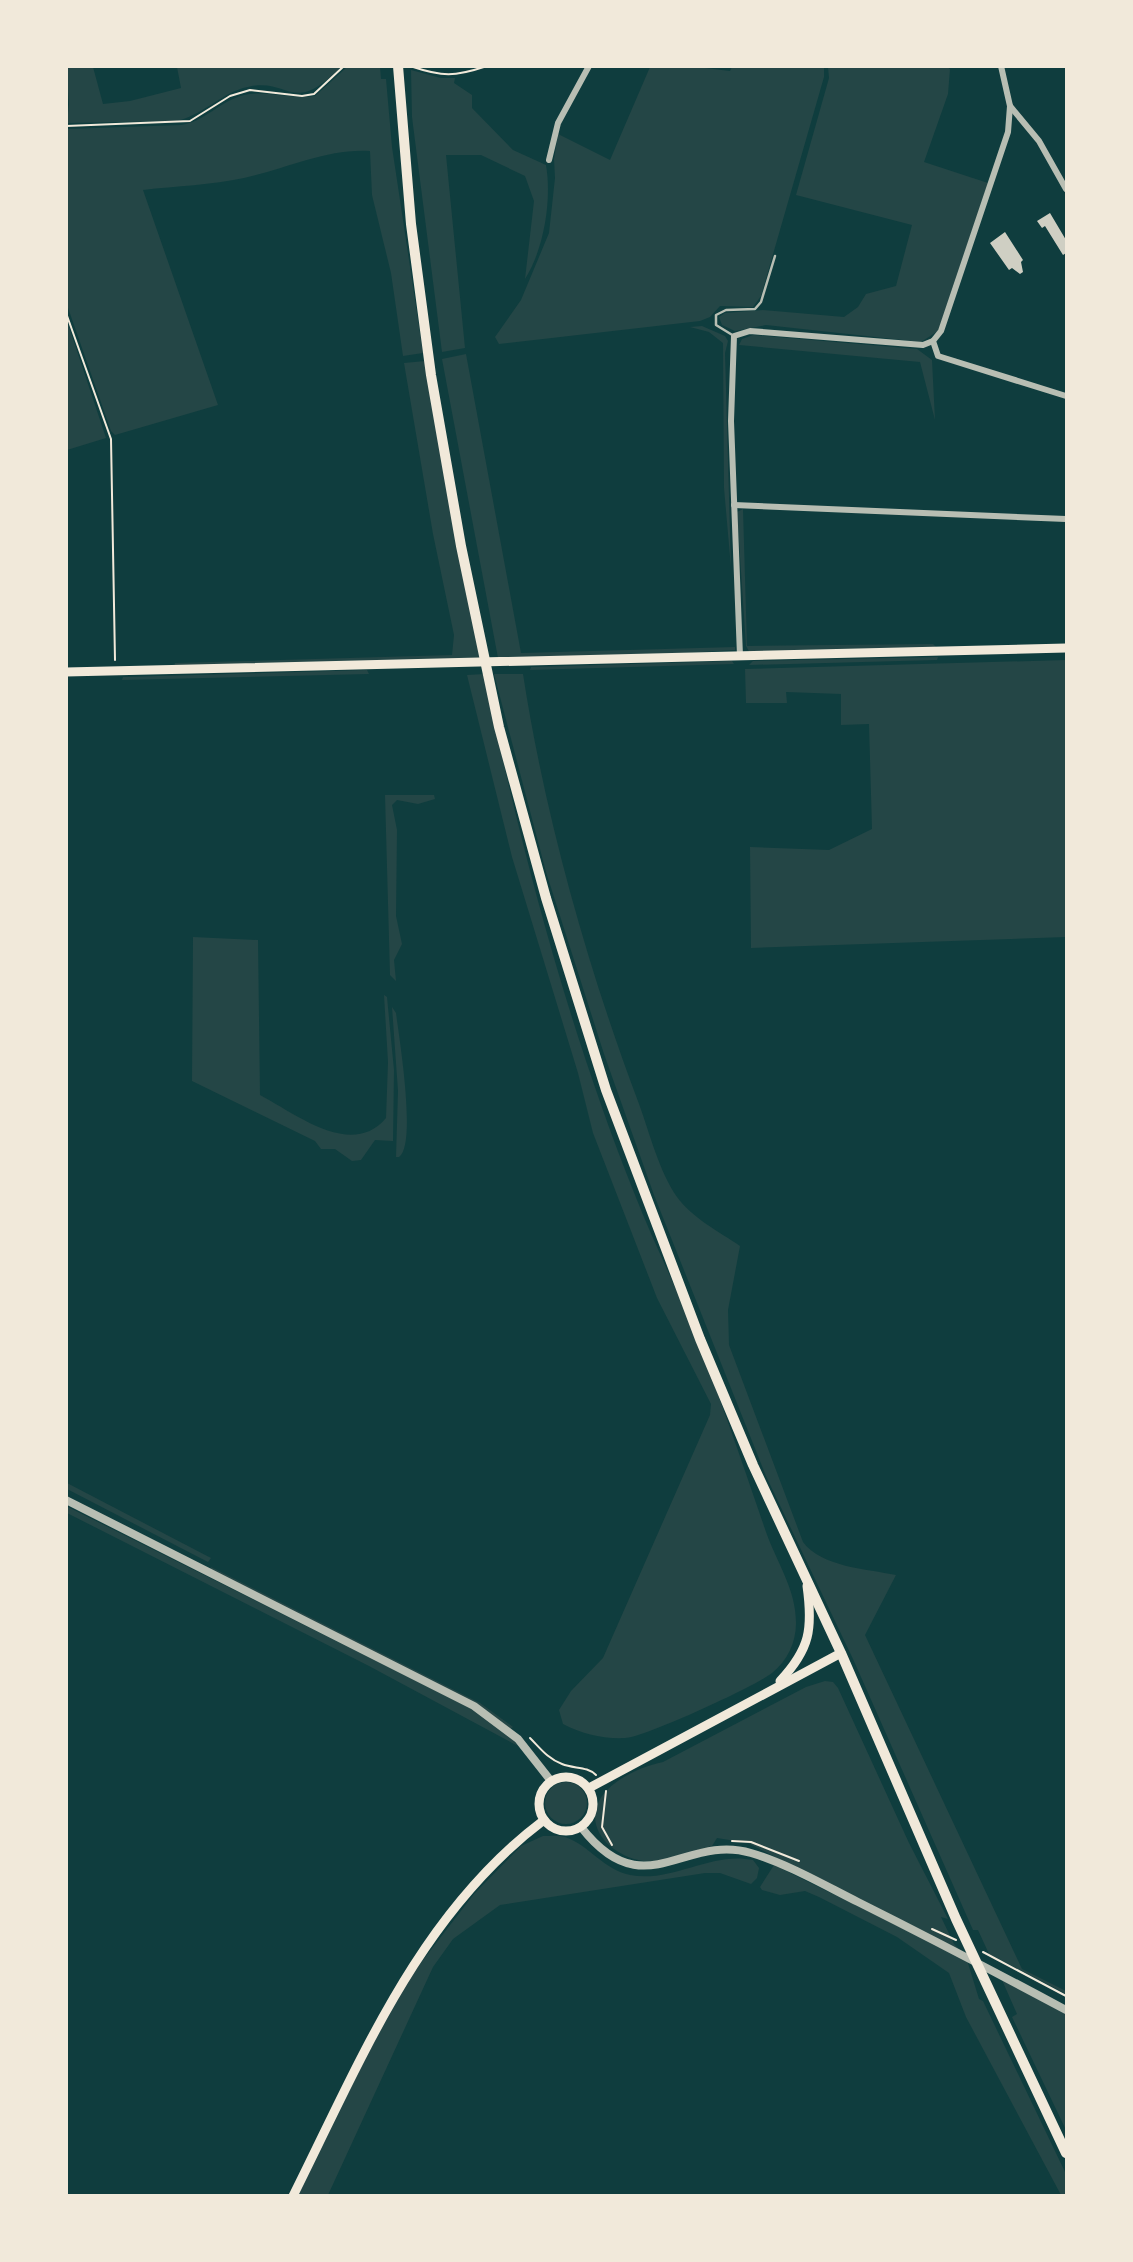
<svg xmlns="http://www.w3.org/2000/svg" width="1133" height="2262" viewBox="0 0 1133 2262" font-family="'Public Sans',sans-serif">
  <style>
    .green { fill: #244646 }
    .building { fill: #cfcfc3 }
    .lines { fill: none; stroke-linecap: round; stroke-linejoin: round }
    .path { stroke: #f1e9da; stroke-width: 2 }
    .service { stroke: #b8beb3; stroke-width: 2.5 }
    .minor { stroke: #b8beb3; stroke-width: 6 }
    .tertiary { stroke: #b8beb3; stroke-width: 8 }
    .secondary { stroke: #f1e9da; stroke-width: 9 }
    .primary { stroke: #f1e9da; stroke-width: 10 }
  </style>
  <rect width="100%" height="100%" fill="#0f3d3e"/>
  <g class="green">
    <polygon points="946,66 950,69 948,94 924,162 988,183 938,331 921,342 766,325 735,331 722,325 719,317 725,313 763,310 844,317 858,307 866,294 896,286 912,225 796,195 829,78 828,67"/>
    <path d="M66,67H93L103,104L130,101L181,88L177,67H341C289,119 291,74 243,88C218,96 201,116 176,121L67,123L69,104Z"/>
    <path d="M347,67H380L381,79H386L392,147L423,353L403,356L391,273L372,195L370,151C328,148 285,169 244,178C212,185 176,186 143,190L218,405L115,435L111,431L67,305V129L181,125C204,122 220,101 244,95C267,90 291,100 315,96Z"/>
    <polygon points="650,67 697,67 730,71 732,67 824,67 824,77 761,296 753,307 720,306 710,317 700,321 499,344 495,337 521,300 549,233 555,178 554,159 558,134 610,160"/>
    <path d="M411,70L441,78H455L454,83L472,95V108L513,150L546,165C552,200 544,249 525,279L534,201L525,176L481,155H446L465,348L442,352L412,117Z"/>
    <polygon points="67,321 106,438 67,450 66,450"/>
    <polygon points="702,326 725,336 728,341 725,353 731,568 724,488 723,343 709,332 690,327"/>
    <polygon points="753,335 917,349 932,360 935,420 920,362 739,345 742,339"/>
    <polygon points="466,354 521,653 735,647 735,650 634,656 498,658 442,359"/>
    <polygon points="425,361 481,659 174,667 175,663 452,655 454,635 433,534 404,363"/>
    <polygon points="743,509 747,646 933,644 937,648 750,653 746,646 737,512"/>
    <polygon points="938,657 937,660 749,665 753,661"/>
    <polygon points="1066,660 1066,937 751,948 750,847 829,850 872,829 869,724 841,725 841,694 786,692 787,703 746,703 745,669"/>
    <polygon points="732,661 734,664 530,670 531,667"/>
    <polygon points="367,670 369,674 122,680 123,677"/>
    <path d="M484,674C521,850 568,1028 635,1195C653,1241 675,1285 694,1331C720,1397 743,1465 766,1532C777,1563 796,1589 796,1623C796,1643 787,1661 772,1673C756,1686 643,1738 625,1738C603,1739 582,1734 563,1724L559,1710L571,1691L603,1658L710,1415L711,1404L657,1298L593,1133L578,1073L512,857L467,675Z"/>
    <path d="M494,674H523C545,817 588,969 639,1104C650,1134 659,1171 677,1197C692,1218 720,1232 740,1246L728,1310L729,1345L803,1542C821,1567 867,1569 896,1575L865,1635L1022,1969L1066,1991V1994L989,1954L978,1930H973L853,1659L766,1476L654,1195L604,1054L546,872Z"/>
    <polygon points="385,795 434,795 435,799 418,804 397,800 392,805 397,830 396,916 402,944 394,960 396,981 390,975"/>
    <path d="M193,937L258,940L260,1095C296,1114 352,1159 386,1118L388,1062L384,995L387,997L394,1070L393,1141L375,1140L361,1160L352,1161L335,1149H321L315,1141L192,1081Z"/>
    <path d="M392,1007L396,1013C399,1037 417,1145 399,1157H396L398,1091Z"/>
    <polygon points="67,1483 211,1558 208,1562 67,1489"/>
    <polygon points="66,1506 476,1711 505,1730 518,1746 369,1666 67,1513"/>
    <polygon points="211,1567 480,1703 513,1727 510,1729 479,1705 210,1570"/>
    <path d="M825,1681L833,1682L838,1688L909,1843L948,1919L941,1917L954,1944L963,1953L748,1843L717,1838L712,1846C692,1851 663,1864 643,1861C612,1856 581,1828 602,1796C615,1778 643,1766 663,1762L806,1687Z"/>
    <circle cx="566" cy="1803" r="21"/>
    <path d="M543,1836C550,1836 559,1835 565,1837C589,1845 604,1870 630,1875C673,1883 711,1851 753,1860L759,1868L757,1878L751,1884L720,1873H705L500,1905L453,1939L433,1967L328,2195L298,2196L369,2051L413,1973L474,1894L521,1846Z"/>
    <polygon points="774,1865 967,1960 979,1999 983,2001 1066,2174 1066,2195 1061,2195 966,2017 949,1973 897,1937 819,1897 805,1891 780,1895 762,1890 760,1887"/>
    <polygon points="1002,1980 1066,2013 1066,2130 1012,2017 1017,2014"/>
  </g>
  <g class="building">
    <polygon points="1050,213 1066,240 1066,253 1063,255 1045,226 1042,228 1037,221"/>
    <polygon points="1005,232 1023,260 1021,262 1023,272 1020,274 1012,268 1009,270 990,243"/>
  </g>
  <g class="lines">
    <g class="path">
      <path d="M410,66C443,77 454,77 487,66"/>
      <polyline points="66,126 190,121 230,96 250,90 302,96 314,94 344,66"/>
      <polyline points="66,313 111,439 115,660"/>
      <path d="M530,1738C540,1748 548,1759 562,1764C574,1769 587,1766 596,1775"/>
      <polyline points="606,1791 602,1827 612,1845"/>
      <polyline points="732,1841 751,1842 799,1861"/>
      <polyline points="932,1929 956,1940"/>
      <polyline points="983,1952 1066,1996"/>
    </g>
    <polyline class="service" points="734,336 716,325 716,315 726,310 755,309 761,302 775,256"/>
    <g class="minor">
      <polyline points="1001,66 1010,106 1039,141 1066,189"/>
      <polyline points="1010,106 1008,132 941,331 933,341 938,356 1066,396"/>
      <polyline points="549,160 558,123 589,66"/>
      <polyline points="734,505 1066,519"/>
      <polyline points="740,656 731,421 734,336 750,331 923,345 933,341"/>
    </g>
    <g class="tertiary">
      <polyline points="66,1500 474,1706 518,1739 551,1781"/>
      <path d="M581,1827C644,1908 684,1833 751,1853C788,1864 824,1885 858,1902C928,1937 997,1973 1066,2010"/>
    </g>
    <g class="secondary">
      <polyline points="66,672 1066,648"/>
      <path d="M780,1681C810,1649 813,1629 807,1586"/>
      <circle cx="566" cy="1804" r="27"/>
      <polyline points="589,1788 841,1653"/>
      <path d="M293,2196C361,2060 419,1914 544,1820"/>
    </g>
    <polyline class="primary" points="398,66 411,224 431,375 461,546 499,727 546,898 606,1090 700,1339 753,1465 841,1653 956,1919 1066,2153"/>
  </g>
  <rect width="1133" height="2262" fill="none" stroke="#f1e9da" stroke-width="136"/>
</svg>
